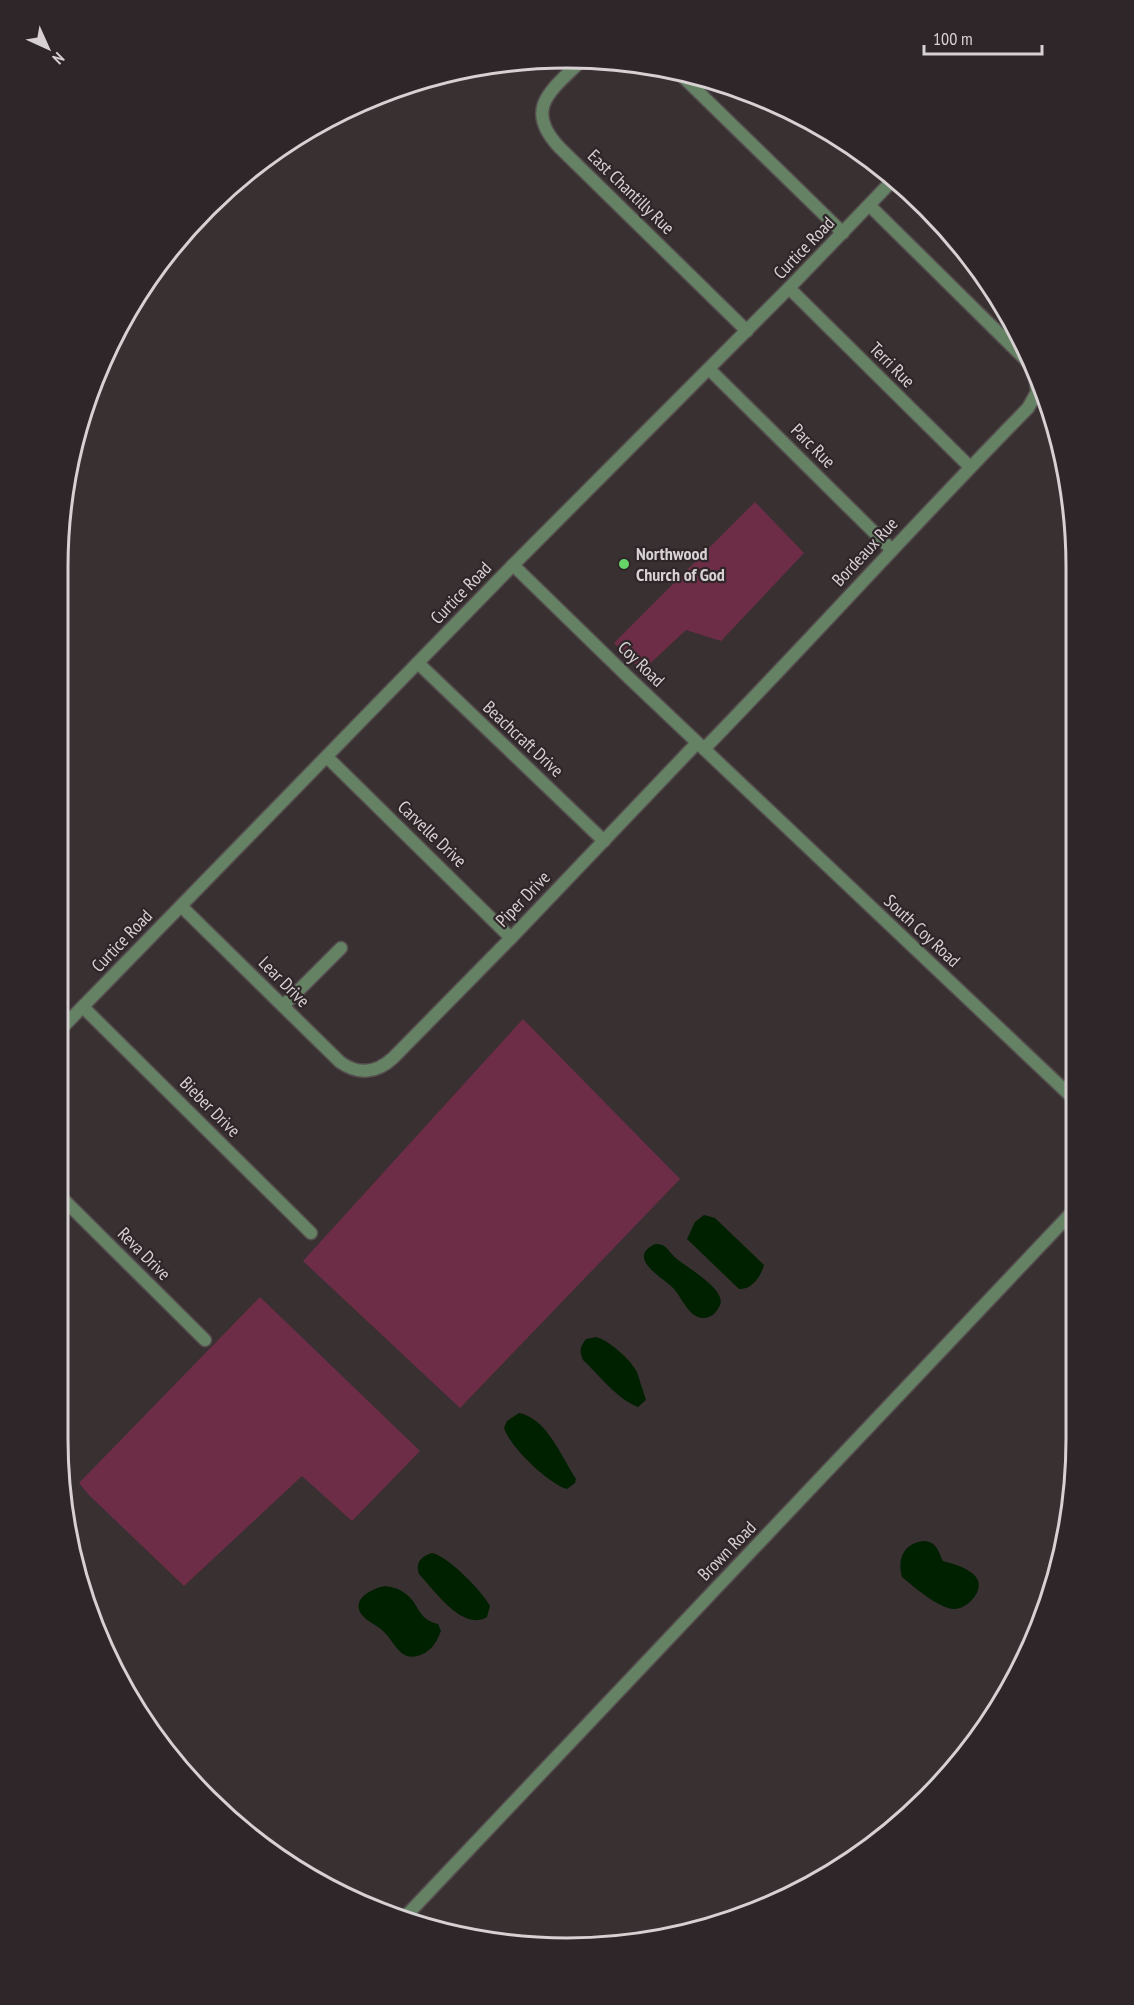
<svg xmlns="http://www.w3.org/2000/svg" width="1134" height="2005" viewBox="0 0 1134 2005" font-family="'PT Sans Narrow',sans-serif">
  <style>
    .green { fill: #6e2d47 }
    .water { fill: #002100 }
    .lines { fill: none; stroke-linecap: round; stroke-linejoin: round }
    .minor-casing { stroke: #554d4f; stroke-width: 15 }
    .minor { stroke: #658364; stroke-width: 12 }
    .poi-dot { fill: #66d467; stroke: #2f2629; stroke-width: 2 }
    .labels { text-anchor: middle; stroke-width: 4.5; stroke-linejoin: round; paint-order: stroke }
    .street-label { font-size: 18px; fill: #d7d1d3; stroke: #2f2629 }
    .poi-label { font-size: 18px; font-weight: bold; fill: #d7d1d3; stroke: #2f2629; text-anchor: start }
    .rim { fill: none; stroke: #d7d1d3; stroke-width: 3 }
  </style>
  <rect width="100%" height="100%" fill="#393032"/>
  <g class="green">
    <polygon points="755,502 804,553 721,641 686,630 642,671 614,643"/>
    <polygon points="523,1019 680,1179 460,1408 303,1261"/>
    <polygon points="260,1297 420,1451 352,1521 302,1476 184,1586 89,1495 79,1483"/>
  </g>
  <g class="water">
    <path d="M704,1215L715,1218L764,1265C761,1276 752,1290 739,1289L687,1239L695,1222Z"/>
    <path d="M655,1244C668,1244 668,1252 677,1259C687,1268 730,1291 719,1307C717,1311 714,1315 709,1317C689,1323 683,1297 672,1287C662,1277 626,1258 655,1244Z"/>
    <path d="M596,1337C610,1341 630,1359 637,1372C639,1378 644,1394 646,1400L638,1407C617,1399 599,1375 583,1360C579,1351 580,1347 586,1339Z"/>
    <path d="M519,1413C547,1418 562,1458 576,1479L575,1483L567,1489C549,1484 510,1447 504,1428L507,1421Z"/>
    <path d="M924,1541C937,1542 938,1551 943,1561C954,1564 969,1568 976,1577C986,1590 967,1610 953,1609C937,1607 914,1587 902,1577C897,1558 904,1543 924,1541Z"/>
    <path d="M432,1553C449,1557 482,1591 490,1606L487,1617C463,1632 434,1590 419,1574C415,1562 422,1556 432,1553Z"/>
    <path d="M385,1586C391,1587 398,1588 403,1592C420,1602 416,1619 438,1624L441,1631C437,1641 434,1647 425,1653C400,1666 396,1642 382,1630C375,1624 364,1620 360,1612C353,1597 374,1588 385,1586Z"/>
  </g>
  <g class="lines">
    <defs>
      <g id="minor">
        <path d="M582,60C552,90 522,108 560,148L747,331"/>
        <polyline points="678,72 843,233"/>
        <polyline points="870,206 1025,359 1035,372"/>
        <polyline points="789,288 970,467"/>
        <polyline points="709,369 891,549"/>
        <polyline points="513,565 627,676 1075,1100"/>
        <polyline points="418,663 604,841"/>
        <path d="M704,749C813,637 918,520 1028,408L1037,392L1035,372"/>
        <polyline points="327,757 511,938"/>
        <path d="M181,906L340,1062C358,1075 377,1073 393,1058L511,938L697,743"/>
        <polyline points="283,1006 341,948"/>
        <polyline points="83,1007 311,1233"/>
        <polyline points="57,1033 513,565 789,288 893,180"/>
        <polyline points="57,1193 205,1340"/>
        <polyline points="405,1917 1075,1209"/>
      </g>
    </defs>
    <use href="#minor" class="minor-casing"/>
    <use href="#minor" class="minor"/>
  </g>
  <circle class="poi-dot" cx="624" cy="564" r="6"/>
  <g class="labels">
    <g class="street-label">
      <text transform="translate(631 192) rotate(44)" y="6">East Chantilly Rue</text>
      <text transform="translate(804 248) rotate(-46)" y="6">Curtice Road</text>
      <text transform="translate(892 365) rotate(45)" y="6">Terri Rue</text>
      <text transform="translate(813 446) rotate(45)" y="6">Parc Rue</text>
      <text transform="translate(865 552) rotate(-47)" y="6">Bordeaux Rue</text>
      <text transform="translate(461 593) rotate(-46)" y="6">Curtice Road</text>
      <text transform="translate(641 664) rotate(44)" y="6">Coy Road</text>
      <text transform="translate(523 739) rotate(43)" y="6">Beachcraft Drive</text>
      <text transform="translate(432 834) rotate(44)" y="6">Carvelle Drive</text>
      <text transform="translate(523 899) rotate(-46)" y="6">Piper Drive</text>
      <text transform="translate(922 931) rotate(43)" y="6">South Coy Road</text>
      <text transform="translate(122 941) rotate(-46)" y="6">Curtice Road</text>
      <text transform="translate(284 982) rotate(45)" y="6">Lear Drive</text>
      <text transform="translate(210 1107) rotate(45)" y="6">Bieber Drive</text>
      <text transform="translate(144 1254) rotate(45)" y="6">Reva Drive</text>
      <text transform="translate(727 1551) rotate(-46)" y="6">Brown Road</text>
    </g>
    <g class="poi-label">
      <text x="636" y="560">Northwood<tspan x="636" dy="21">Church of God</tspan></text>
    </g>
  </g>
  <path d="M0 0H1134V2005H0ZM567 68H567A499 499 0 0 1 1066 567V1439A499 499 0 0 1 567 1938H567A499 499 0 0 1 68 1439V567A499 499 0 0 1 567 68Z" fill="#2f2629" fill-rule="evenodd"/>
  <path class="rim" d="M567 68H567A499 499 0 0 1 1066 567V1439A499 499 0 0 1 567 1938H567A499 499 0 0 1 68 1439V567A499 499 0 0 1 567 68Z"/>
  <g transform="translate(48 48) rotate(135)" stroke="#2f2629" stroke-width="4.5" paint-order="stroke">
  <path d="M0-4.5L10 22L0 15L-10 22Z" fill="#d7d1d3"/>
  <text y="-9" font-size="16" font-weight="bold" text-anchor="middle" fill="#d7d1d3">N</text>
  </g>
  <path d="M924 45v9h118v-9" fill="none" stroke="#d7d1d3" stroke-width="3"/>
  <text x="933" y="45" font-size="18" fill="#d7d1d3" stroke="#2f2629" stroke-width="4.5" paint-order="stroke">100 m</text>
</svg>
